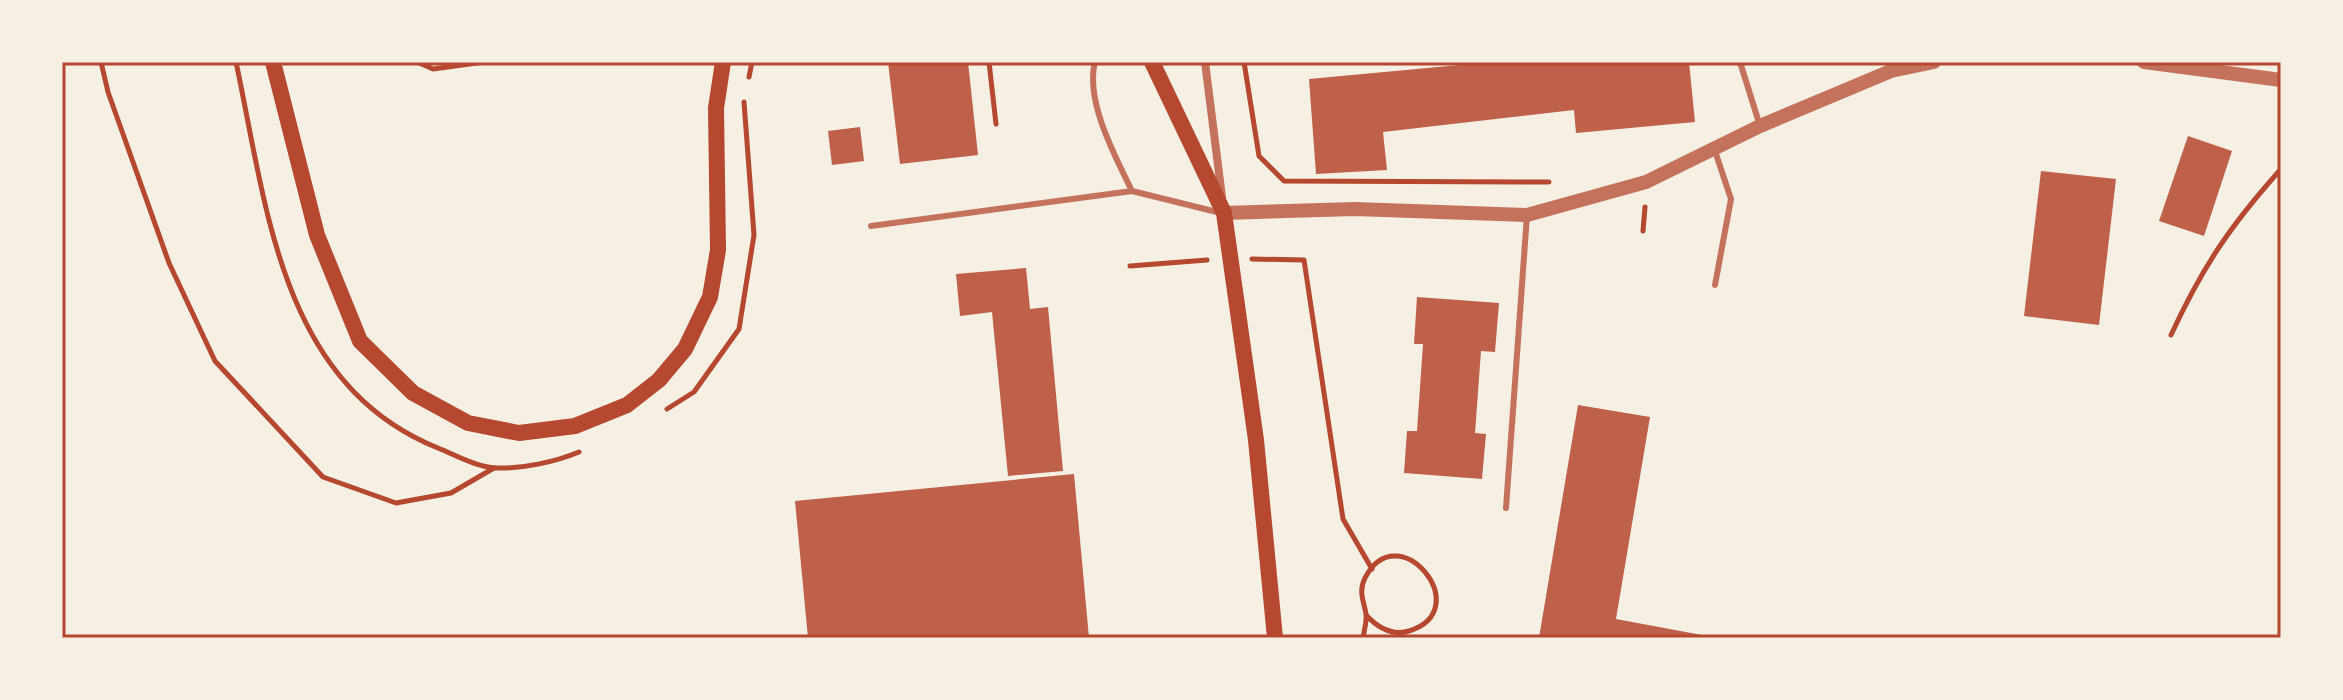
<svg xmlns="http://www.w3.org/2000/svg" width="2343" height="700" viewBox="0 0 2343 700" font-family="'Source Serif 4',serif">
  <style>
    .building { fill: #bf614a }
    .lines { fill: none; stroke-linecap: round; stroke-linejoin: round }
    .path { stroke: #b5482f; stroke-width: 5 }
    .service { stroke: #c5725c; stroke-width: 6 }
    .minor { stroke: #c5725c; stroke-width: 8 }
    .tertiary { stroke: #c5725c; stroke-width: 14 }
    .secondary { stroke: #b5482f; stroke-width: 16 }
    .neatline { fill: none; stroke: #b5482f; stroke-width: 3 }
  </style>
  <rect width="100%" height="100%" fill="#f6efe4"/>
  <g class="building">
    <polygon points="888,62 968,62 978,155 900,164"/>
    <polygon points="1492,62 1689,62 1695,122 1576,133 1574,110 1383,132 1387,170 1316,174 1309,79"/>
    <polygon points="860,127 864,161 832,165 828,131"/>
    <polygon points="2188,136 2232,151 2204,236 2159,221"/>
    <polygon points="2041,171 2116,179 2099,325 2024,316"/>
    <polygon points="1026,268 1030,309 1048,307 1063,471 1008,476 992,312 960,316 956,274"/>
    <polygon points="1417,297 1499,303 1495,352 1481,351 1475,433 1486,434 1482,479 1404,473 1407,431 1417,431 1423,344 1414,344"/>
    <polygon points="1578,405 1650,417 1616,619 1718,638 1539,638"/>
    <polygon points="1074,474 1089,638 808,638 795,501"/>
  </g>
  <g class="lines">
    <g class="path">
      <polyline points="101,62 108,92 169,263 215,361 323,477 396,503 451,493 494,468"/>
      <path d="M236,62C267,207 280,384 438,448C455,455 477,467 496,468C522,469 555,462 579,452"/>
      <polyline points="417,62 433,69 484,62"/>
      <polyline points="989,62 996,124"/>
      <polyline points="1244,62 1259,156 1284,181 1549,182"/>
      <polyline points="749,77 752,62"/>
      <polyline points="1643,231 1645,207"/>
      <polyline points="1252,259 1304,260 1343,519 1372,569"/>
      <polyline points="1130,266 1207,260"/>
      <path d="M2171,335C2203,266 2230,226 2281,169"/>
      <polyline points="667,409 694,392 739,329 754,235 744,102"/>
      <path d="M1363,638C1364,631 1367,621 1366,614C1364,601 1358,592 1365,578C1398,513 1478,610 1409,631C1392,636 1378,628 1366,615"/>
    </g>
    <g class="service">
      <path d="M1095,62C1085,101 1115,156 1132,191L1221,213"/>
      <polyline points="1740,62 1760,126"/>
      <polyline points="1714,148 1731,199 1715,285"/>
      <polyline points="871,226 1132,191"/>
      <polyline points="1506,508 1527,215"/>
    </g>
    <polyline class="minor" points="1205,62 1222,197"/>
    <g class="tertiary">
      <polyline points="2144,62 2281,80"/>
      <polyline points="1224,213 1355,209 1527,215 1646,182 1760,126 1891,71 1934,62"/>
    </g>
    <g class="secondary">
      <polyline points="273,62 317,235 360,341 413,393 468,423 519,433 575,426 627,405 659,380 685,349 710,297 718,250 716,108 723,62"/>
      <polyline points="1152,62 1224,213 1256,440 1275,638"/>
    </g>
  </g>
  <rect width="2343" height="700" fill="none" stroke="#f6efe4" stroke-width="128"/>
  <rect x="64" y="64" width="2215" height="572" class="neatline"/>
</svg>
